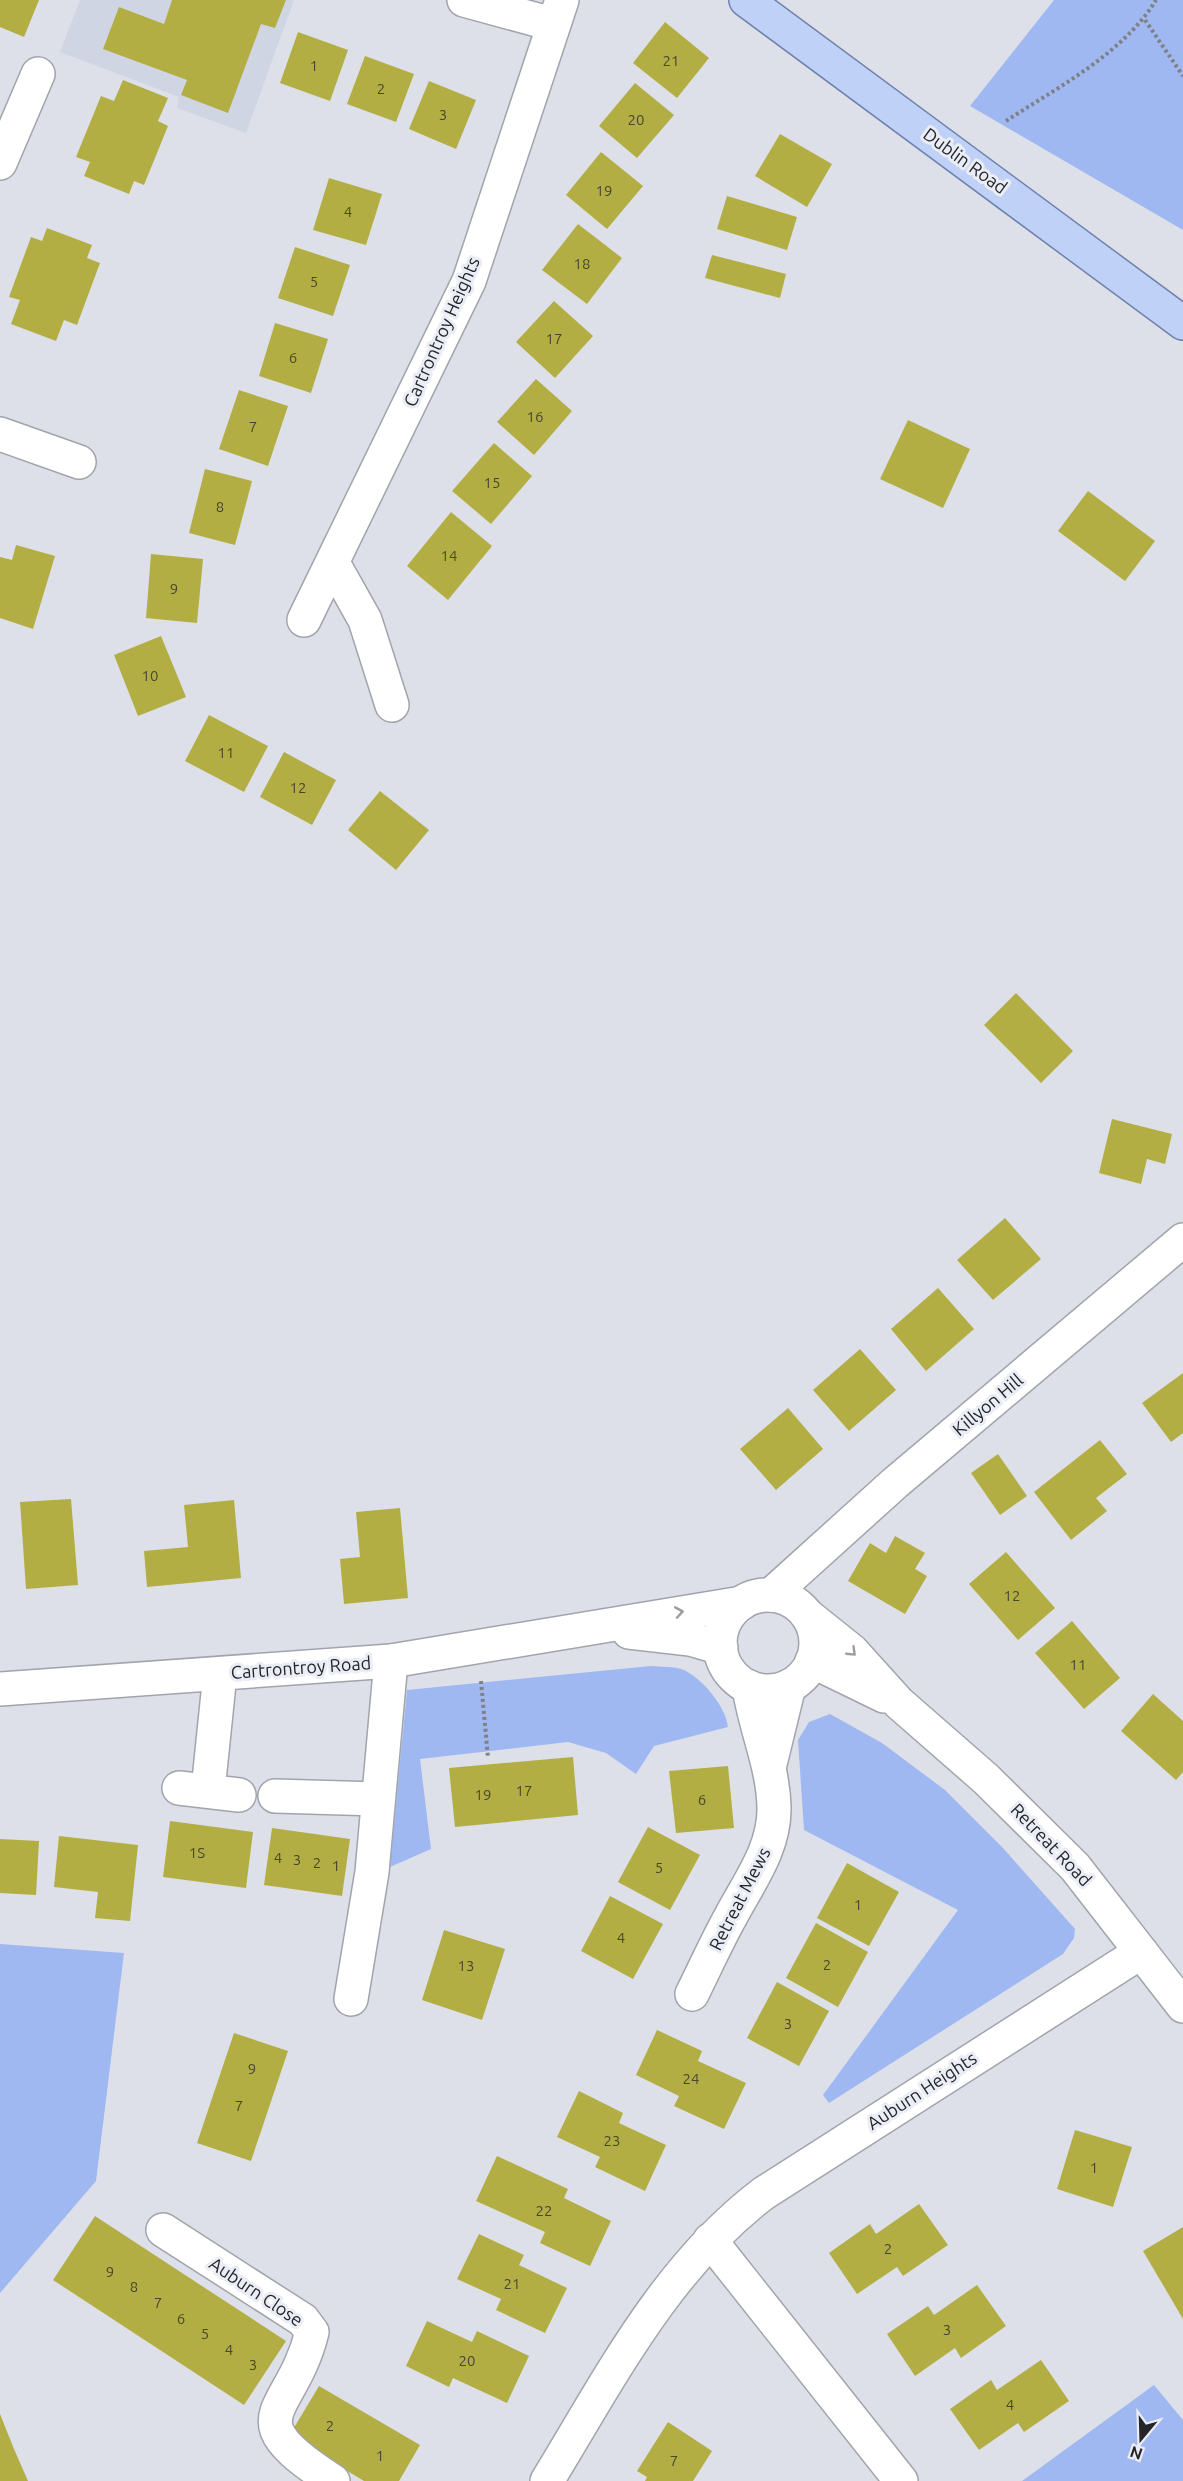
<svg xmlns="http://www.w3.org/2000/svg" width="1183" height="2481" viewBox="0 0 1183 2481" font-family="Ubuntu,sans-serif">
  <style>
    .built { fill: #cfd5e3 }
    .green { fill: #9fb8f2 }
    .building { fill: #b3ae44 }
    .lines { fill: none; stroke-linecap: round; stroke-linejoin: round }
    .minor-casing { stroke: #a1a4ab; stroke-width: 36 }
    .major-casing { stroke: #6e81ad; stroke-width: 36 }
    .path { stroke: #7f8187; stroke-width: 4; stroke-dasharray: 3 3; stroke-linecap: butt }
    .minor { stroke: #fff; stroke-width: 33 }
    .major { stroke: #c0d1f8; stroke-width: 33 }
    .oneway { stroke: #9c9d9e }
    .labels { text-anchor: middle; stroke-width: 6; stroke-linejoin: round; paint-order: stroke }
    .number-label { font-size: 15px; fill: #48472f }
    .street-label { font-size: 18px; fill: #242528; stroke: #eaedf5 }
  </style>
  <rect width="100%" height="100%" fill="#dde0e8"/>
  <polygon class="built" points="80,0 294,0 246,133 177,108 179,97 60,52"/>
  <g class="green">
    <polygon points="1054,0 1183,0 1183,230 970,106"/>
    <path d="M651,1666C660,1667 675,1666 684,1670C703,1679 726,1707 728,1727L654,1746L636,1774L606,1753L568,1742L420,1759L431,1849L390,1867L407,1690Z"/>
    <polygon points="830,1714 882,1743 945,1790 1003,1848 1075,1929 1074,1938 1063,1954 829,2103 823,2095 958,1910 804,1830 798,1740 809,1722"/>
    <polygon points="0,1944 124,1953 96,2181 0,2293"/>
    <polygon points="1154,2385 1183,2420 1183,2481 1022,2481"/>
  </g>
  <g class="building">
    <polygon points="0,0 39,0 24,37 0,27"/>
    <polygon points="172,0 286,0 275,28 261,24 228,113 181,95 187,80 103,49 119,7 164,24"/>
    <polygon points="665,22 709,58 677,98 633,63"/>
    <polygon points="298,32 348,50 330,101 280,83"/>
    <polygon points="365,56 414,74 396,122 347,104"/>
    <polygon points="123,80 168,98 158,121 168,126 144,185 134,181 129,194 84,176 90,162 76,157 101,96 114,101"/>
    <polygon points="429,81 476,100 456,149 409,129"/>
    <polygon points="635,83 674,115 637,158 599,126"/>
    <polygon points="780,134 832,164 807,207 755,176"/>
    <polygon points="601,152 643,186 607,229 566,195"/>
    <polygon points="329,178 382,194 366,245 313,230"/>
    <polygon points="727,196 797,217 787,250 717,229"/>
    <polygon points="578,224 622,258 587,304 542,270"/>
    <polygon points="47,228 92,245 87,258 100,263 77,325 64,320 56,341 11,324 20,300 9,297 31,237 42,241"/>
    <polygon points="295,247 350,265 333,316 278,298"/>
    <polygon points="712,255 786,274 780,298 705,278"/>
    <polygon points="554,301 593,336 555,378 516,342"/>
    <polygon points="275,323 328,339 311,393 259,376"/>
    <polygon points="536,379 572,411 534,455 497,422"/>
    <polygon points="239,390 288,406 268,466 219,449"/>
    <polygon points="908,420 970,449 943,508 880,479"/>
    <polygon points="494,443 532,476 491,524 452,491"/>
    <polygon points="205,469 252,481 235,545 189,533"/>
    <polygon points="1088,491 1155,541 1125,581 1058,531"/>
    <polygon points="451,512 492,546 448,600 407,566"/>
    <polygon points="16,545 55,556 33,629 0,618 0,557 12,560"/>
    <polygon points="151,554 203,559 197,623 146,618"/>
    <polygon points="161,636 186,697 138,716 114,655"/>
    <polygon points="209,715 268,746 244,792 185,761"/>
    <polygon points="284,752 336,780 312,825 260,797"/>
    <polygon points="380,791 429,830 396,870 348,830"/>
    <polygon points="1016,993 1073,1051 1041,1083 984,1025"/>
    <polygon points="1112,1119 1172,1134 1165,1164 1147,1159 1141,1184 1099,1173"/>
    <polygon points="1005,1218 1041,1259 993,1300 957,1260"/>
    <polygon points="938,1288 974,1329 926,1371 891,1329"/>
    <polygon points="860,1349 896,1390 849,1431 813,1390"/>
    <polygon points="1183,1373 1183,1433 1171,1442 1142,1403"/>
    <polygon points="788,1408 823,1449 776,1490 740,1449"/>
    <polygon points="1100,1440 1127,1474 1096,1498 1107,1511 1071,1540 1034,1492"/>
    <polygon points="998,1454 1027,1496 1000,1515 971,1473"/>
    <polygon points="71,1499 78,1585 26,1589 20,1502"/>
    <polygon points="234,1500 241,1578 147,1587 144,1551 188,1547 184,1505"/>
    <polygon points="400,1508 408,1598 344,1604 340,1559 360,1557 356,1512"/>
    <polygon points="895,1536 925,1553 915,1569 927,1576 905,1614 848,1581 870,1543 886,1553"/>
    <polygon points="1006,1552 1055,1608 1018,1640 969,1584"/>
    <polygon points="1072,1621 1120,1678 1084,1709 1035,1653"/>
    <polygon points="1153,1694 1183,1721 1183,1772 1176,1780 1121,1731"/>
    <polygon points="573,1757 578,1815 455,1827 449,1768"/>
    <polygon points="728,1766 734,1828 676,1833 669,1771"/>
    <polygon points="170,1821 253,1832 246,1888 163,1877"/>
    <polygon points="648,1827 700,1855 670,1910 618,1882"/>
    <polygon points="272,1828 350,1839 342,1896 264,1885"/>
    <polygon points="59,1836 138,1845 130,1921 95,1918 98,1892 54,1887"/>
    <polygon points="0,1839 39,1841 36,1895 0,1893"/>
    <polygon points="847,1863 899,1892 869,1946 817,1918"/>
    <polygon points="610,1896 663,1924 633,1979 581,1951"/>
    <polygon points="816,1923 868,1952 838,2007 786,1978"/>
    <polygon points="444,1930 505,1949 482,2020 422,2000"/>
    <polygon points="777,1982 829,2011 799,2066 747,2038"/>
    <polygon points="657,2030 702,2051 698,2061 746,2083 724,2129 674,2106 679,2096 636,2075"/>
    <polygon points="234,2033 288,2051 251,2161 197,2143"/>
    <polygon points="579,2091 623,2113 619,2123 666,2145 645,2191 595,2167 600,2157 557,2137"/>
    <polygon points="1075,2130 1132,2147 1113,2207 1057,2189"/>
    <polygon points="497,2156 568,2189 564,2198 611,2221 590,2266 540,2243 545,2232 476,2201"/>
    <polygon points="919,2204 948,2245 903,2276 897,2267 857,2294 829,2253 870,2224 876,2234"/>
    <polygon points="95,2216 286,2341 244,2405 53,2280"/>
    <polygon points="1183,2227 1183,2319 1143,2251"/>
    <polygon points="479,2234 524,2255 519,2265 567,2288 545,2333 496,2310 501,2299 457,2279"/>
    <polygon points="977,2285 1006,2326 961,2358 955,2348 915,2376 887,2334 928,2306 934,2315"/>
    <polygon points="427,2321 472,2342 477,2331 529,2356 507,2403 453,2378 449,2387 406,2366"/>
    <polygon points="1041,2360 1069,2401 1024,2432 1018,2423 979,2450 950,2409 991,2380 997,2390"/>
    <polygon points="319,2386 420,2445 399,2481 364,2481 289,2436"/>
    <polygon points="0,2414 14,2449 28,2481 0,2481"/>
    <polygon points="668,2422 712,2451 693,2481 645,2481 647,2477 637,2471"/>
  </g>
  <g class="lines">
    <defs>
      <g id="minor">
        <polyline points="464,0 552,24"/>
        <polyline points="0,163 38,74"/>
        <polyline points="0,434 79,462"/>
        <polyline points="333,563 365,620 392,705"/>
        <polyline points="304,620 469,281 562,0"/>
        <polyline points="771,1595 895,1483 1183,1240"/>
        <circle cx="768" cy="1643" r="48"/>
        <polyline points="807,1615 852,1651 899,1703 986,1779 1075,1867 1183,2006"/>
        <polyline points="629,1632 690,1639 721,1648"/>
        <polyline points="812,1661 884,1696"/>
        <polyline points="0,1689 391,1661 742,1603"/>
        <polyline points="770,1764 789,1686"/>
        <polyline points="179,1788 239,1795"/>
        <polyline points="208,1790 220,1674"/>
        <polyline points="275,1796 378,1799"/>
        <path d="M692,1994C705,1968 717,1941 731,1916C749,1882 775,1848 774,1807C773,1765 755,1728 749,1687"/>
        <polyline points="351,1999 372,1872 391,1661"/>
        <path d="M163,2230L303,2320L312,2332C291,2417 231,2415 333,2481"/>
        <polyline points="710,2240 901,2481"/>
        <path d="M547,2481C610,2378 666,2267 764,2193L1141,1952"/>
      </g>
      <polyline id="major" points="746,0 1183,323"/>
    </defs>
    <use href="#minor" class="minor-casing"/>
    <use href="#major" class="major-casing"/>
    <g class="path">
      <polyline points="1145,20 1183,76"/>
      <path d="M1006,121C1058,87 1123,54 1156,0"/>
      <polyline points="481,1681 488,1758"/>
    </g>
    <use href="#minor" class="minor"/>
    <use href="#major" class="major"/>
  </g>
  <defs><path id="oneway-chevron" d="M-2-3.5L2.5 0L-2 3.5" fill="none" stroke-width="1.6" stroke-linecap="round" stroke-linejoin="round" transform="scale(1.5)"/></defs>
  <g class="oneway">
    <use href="#oneway-chevron" transform="translate(679 1612) rotate(-10)"/>
    <use href="#oneway-chevron" transform="translate(852 1652) rotate(44)"/>
  </g>
  <g class="labels">
    <g class="number-label">
      <text x="671" y="66">21</text>
      <text x="314" y="71">1</text>
      <text x="381" y="94">2</text>
      <text x="443" y="120">3</text>
      <text x="636" y="125">20</text>
      <text x="604" y="196">19</text>
      <text x="348" y="217">4</text>
      <text x="582" y="269">18</text>
      <text x="314" y="287">5</text>
      <text x="554" y="344">17</text>
      <text x="293" y="363">6</text>
      <text x="535" y="422">16</text>
      <text x="253" y="432">7</text>
      <text x="492" y="488">15</text>
      <text x="220" y="512">8</text>
      <text x="449" y="561">14</text>
      <text x="174" y="594">9</text>
      <text x="150" y="681">10</text>
      <text x="226" y="758">11</text>
      <text x="298" y="793">12</text>
      <text x="1012" y="1601">12</text>
      <text x="1078" y="1670">11</text>
      <text x="524" y="1796">17</text>
      <text x="483" y="1800">19</text>
      <text x="702" y="1805">6</text>
      <text x="197" y="1858">1S</text>
      <text x="278" y="1863">4</text>
      <text x="297" y="1865">3</text>
      <text x="317" y="1868">2</text>
      <text x="336" y="1871">1</text>
      <text x="659" y="1873">5</text>
      <text x="858" y="1910">1</text>
      <text x="621" y="1943">4</text>
      <text x="827" y="1970">2</text>
      <text x="466" y="1971">13</text>
      <text x="788" y="2029">3</text>
      <text x="252" y="2074">9</text>
      <text x="691" y="2084">24</text>
      <text x="239" y="2111">7</text>
      <text x="612" y="2146">23</text>
      <text x="1094" y="2173">1</text>
      <text x="544" y="2216">22</text>
      <text x="888" y="2254">2</text>
      <text x="110" y="2277">9</text>
      <text x="512" y="2289">21</text>
      <text x="134" y="2292">8</text>
      <text x="158" y="2308">7</text>
      <text x="181" y="2324">6</text>
      <text x="947" y="2335">3</text>
      <text x="205" y="2339">5</text>
      <text x="229" y="2355">4</text>
      <text x="467" y="2366">20</text>
      <text x="253" y="2370">3</text>
      <text x="1010" y="2410">4</text>
      <text x="330" y="2431">2</text>
      <text x="380" y="2461">1</text>
      <text x="674" y="2466">7</text>
    </g>
    <g class="street-label">
      <text transform="translate(965 161) rotate(36)" y="6">Dublin Road</text>
      <text transform="translate(442 332) rotate(-66)" y="6">Cartrontroy Heights</text>
      <text transform="translate(988 1405) rotate(-40)" y="6">Killyon Hill</text>
      <text transform="translate(301 1668) rotate(-4)" y="6">Cartrontroy Road</text>
      <text transform="translate(1051 1845) rotate(46)" y="6">Retreat Road</text>
      <text transform="translate(740 1899) rotate(-63)" y="6">Retreat Mews</text>
      <text transform="translate(922 2091) rotate(-33)" y="6">Auburn Heights</text>
      <text transform="translate(256 2292) rotate(34)" y="6">Auburn Close</text>
    </g>
  </g>
  <g transform="translate(1141 2439) rotate(199)" stroke="#eaedf5" stroke-width="4.5" paint-order="stroke">
  <path d="M0-4.5L10 22L0 15L-10 22Z" fill="#242528"/>
  <text y="-9" font-size="16" font-weight="bold" text-anchor="middle" fill="#242528">N</text>
  </g>
</svg>
